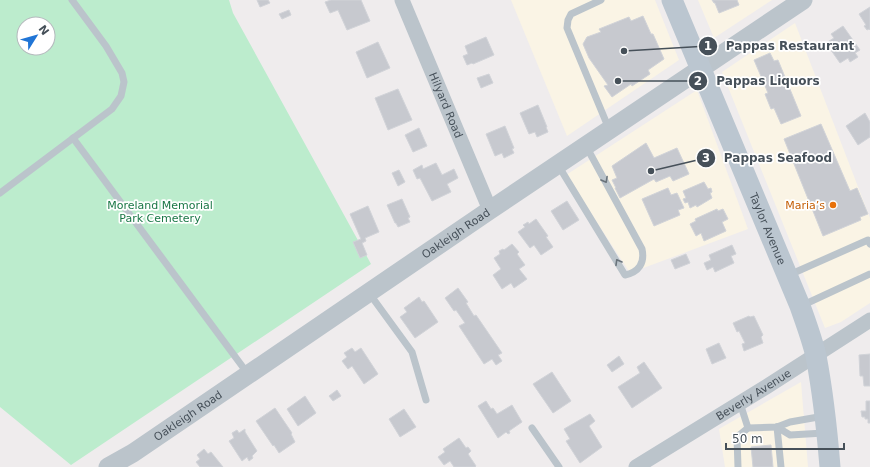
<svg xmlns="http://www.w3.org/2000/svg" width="870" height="467" viewBox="0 0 870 467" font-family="'DejaVu Sans',sans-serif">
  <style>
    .commercial { fill: #faf4e5 }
    .green { fill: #bceccd; fill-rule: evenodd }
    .building { fill: #c7c9cf; stroke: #d1d3d8 }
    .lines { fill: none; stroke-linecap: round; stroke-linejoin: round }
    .service { stroke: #bbc4cb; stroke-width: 7 }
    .minor { stroke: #bbc4cb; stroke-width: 15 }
    .tertiary { stroke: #bbc4cb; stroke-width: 19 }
    .secondary { stroke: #bbc6d0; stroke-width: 21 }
    .oneway { stroke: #69737b }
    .food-dot { fill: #e8710a; stroke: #fff; stroke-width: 1.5 }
    .labels { text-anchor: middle; stroke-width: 3.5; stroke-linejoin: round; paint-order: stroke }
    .street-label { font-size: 11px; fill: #465059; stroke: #fff }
    .park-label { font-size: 11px; fill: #1a7746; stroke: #fff }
    .food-label { font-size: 11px; fill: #c56008; stroke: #fff; text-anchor: end }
    .leader { fill: none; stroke: #465059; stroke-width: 1.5 }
    .callout-dot { fill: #465059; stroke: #fff; stroke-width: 1.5 }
    .mark-label { font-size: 12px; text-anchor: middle; font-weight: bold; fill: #fff }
    .callout-label { font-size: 12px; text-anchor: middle; font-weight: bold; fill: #465059; stroke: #fff; stroke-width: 3.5; stroke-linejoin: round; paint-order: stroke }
  </style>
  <rect width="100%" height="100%" fill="#efeced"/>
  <g class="commercial">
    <polygon points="511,0 655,0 679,60 567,136"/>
    <polygon points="698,0 772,0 714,38"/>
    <polygon points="795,23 870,218 870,303 841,322 825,328 722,72"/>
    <polygon points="697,90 748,229 630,273 566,175"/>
    <polygon points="801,382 808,467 725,467 719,429"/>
  </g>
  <path class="green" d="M0,0H229L233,13L371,264L71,465L0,407ZM24,24H48V48H24Z"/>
  <g class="building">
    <polygon points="257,0 268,0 270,3 260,7"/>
    <polygon points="331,0 361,0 370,21 347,30 338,10 330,13 325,2"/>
    <polygon points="712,0 737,0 739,5 719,13 715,3 714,3"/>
    <polygon points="870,7 870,30 869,29 867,30 864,26 866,25 859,14"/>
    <polygon points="289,10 291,15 282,19 279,14"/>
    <polygon points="643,16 651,34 653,34 664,59 648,70 650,74 632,86 631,84 612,97 604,86 608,85 589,58 583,44 587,37 601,32 599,29 629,17 631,21"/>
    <polygon points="843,26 860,50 855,53 858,57 850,62 848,58 840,63 826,43 834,38 831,34"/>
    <polygon points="486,37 494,55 473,64 472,63 467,65 463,56 468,54 465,46"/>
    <polygon points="378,42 390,68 367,78 356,52"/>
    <polygon points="770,53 774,61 778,60 801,116 781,124 774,108 771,109 765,94 768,93 754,60"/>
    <polygon points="489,74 493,83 481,88 477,78"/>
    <polygon points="398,89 412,120 388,130 375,98"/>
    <polygon points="538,105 547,127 546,127 548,132 537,137 535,132 529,134 520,113"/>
    <polygon points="865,113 870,122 870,137 858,145 846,126"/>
    <polygon points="821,124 850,191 857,188 868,214 860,217 861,220 823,236 784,139"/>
    <polygon points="505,126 514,148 512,149 514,153 504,158 502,153 495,156 486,134"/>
    <polygon points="419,128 427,146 413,152 405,135"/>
    <polygon points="646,143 654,158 677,148 689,174 673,181 670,176 656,182 654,179 620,198 615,188 616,188 612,180 617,178 612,166"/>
    <polygon points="436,163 442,175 454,169 458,178 447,184 451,192 432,201 420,178 417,179 413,170 422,165 423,169"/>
    <polygon points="399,170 405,182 398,186 392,173"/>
    <polygon points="704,182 708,189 711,188 712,192 710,193 712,198 697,207 696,205 690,208 688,202 685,203 683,199 686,198 683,191"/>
    <polygon points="668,188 671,195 677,193 684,208 678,210 680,215 654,226 642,199"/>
    <polygon points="402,199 410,217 408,218 410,222 398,227 396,223 395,223 387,205"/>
    <polygon points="567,201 579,220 563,230 551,211"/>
    <polygon points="368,206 379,232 365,238 366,241 362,243 367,255 360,258 353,242 361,239 350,214"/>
    <polygon points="717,209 718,211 723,209 728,219 722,222 726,231 704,241 701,233 696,236 690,224 696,221 695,219"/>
    <polygon points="536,219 548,236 546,237 553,247 541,255 534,245 530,248 518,232 525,227 523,225 528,222 529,224"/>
    <polygon points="512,244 519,252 517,254 525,265 519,269 527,279 514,288 511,283 502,289 493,275 501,269 494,258 500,254 499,251 503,249 504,250"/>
    <polygon points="732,245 736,254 731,256 734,263 715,272 713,267 707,270 704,263 711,260 709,255"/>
    <polygon points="686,254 690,263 675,269 671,260"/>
    <polygon points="458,288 468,302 466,303 474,316 476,315 502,353 498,355 502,361 496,365 492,359 484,364 459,326 465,323 456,310 454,311 445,298"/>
    <polygon points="419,297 422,302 424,301 438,322 415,338 400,317 407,312 404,308"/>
    <polygon points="749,316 750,317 754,316 763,335 761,337 763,343 744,351 742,344 745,343 739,331 737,332 733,323"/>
    <polygon points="719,343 726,358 712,364 706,349"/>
    <polygon points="352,348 355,352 361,348 378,374 364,384 352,366 348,369 342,361 347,357 344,353"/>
    <polygon points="870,354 870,386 864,386 863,376 860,376 859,355"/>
    <polygon points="619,356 624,364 612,372 607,365"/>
    <polygon points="644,362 662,388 632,408 618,387 640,373 637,367"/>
    <polygon points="552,372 571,401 553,413 533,384"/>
    <polygon points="337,390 341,396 333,401 329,396"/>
    <polygon points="305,396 316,413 298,426 287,409"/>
    <polygon points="486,401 491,409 493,408 497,414 512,405 522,422 509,431 510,433 508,434 506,432 498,438 478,406"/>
    <polygon points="866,401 870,401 870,423 868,423 868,419 865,419 865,417 862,417 861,411 866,411"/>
    <polygon points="275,408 292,433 291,434 295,442 279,453 274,445 273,446 256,421"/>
    <polygon points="404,409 416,427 400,437 389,419"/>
    <polygon points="590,414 595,421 589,426 602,447 580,463 566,441 570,439 564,429"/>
    <polygon points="245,429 245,432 257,451 252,456 253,458 249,461 247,457 242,461 229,441 234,438 232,433 237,430 239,433"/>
    <polygon points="459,438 466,448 468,447 471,451 468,454 476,466 475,467 454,467 450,461 444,465 438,457 445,452 443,449"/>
    <polygon points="771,445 773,467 753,467 751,447"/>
    <polygon points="204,449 208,454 211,452 223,467 200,467 196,462 200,459 197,455"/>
  </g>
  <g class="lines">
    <g class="service">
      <polyline points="601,0 571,14 568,20 567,28 609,129"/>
      <polyline points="73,138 248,374"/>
      <path d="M558,165L625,275C639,272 645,263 642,249L586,146"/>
      <polyline points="0,193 112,109 121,96 124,82 122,73 106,46 72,0"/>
      <polyline points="789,275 868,240 870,244"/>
      <polyline points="369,293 412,352 426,400"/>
      <polyline points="801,306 870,274"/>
      <polyline points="740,403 748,428"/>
      <polyline points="777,427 790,435 824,433"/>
      <polyline points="777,427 781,467"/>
      <polyline points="532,428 559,467"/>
      <polyline points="738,467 737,437 748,428 777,427 790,422 824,416"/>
    </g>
    <g class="minor">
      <path id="s1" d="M402,0L490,210"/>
      <path id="s2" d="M636,467L766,387L870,320"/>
    </g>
    <path class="tertiary" id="s3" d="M108,467L133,453L490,210L803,0"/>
    <path class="secondary" id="s4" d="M672,0L800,306C806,323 812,339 816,356C823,393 827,430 830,467"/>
  </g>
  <defs><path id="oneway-chevron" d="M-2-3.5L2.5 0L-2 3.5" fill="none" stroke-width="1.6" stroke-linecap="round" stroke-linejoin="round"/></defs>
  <g class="oneway">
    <use href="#oneway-chevron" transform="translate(605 180) rotate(61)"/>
    <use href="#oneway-chevron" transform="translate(618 262) rotate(-120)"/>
  </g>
  <circle class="food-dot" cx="833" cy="205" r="4"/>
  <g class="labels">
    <g class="street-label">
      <text dy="4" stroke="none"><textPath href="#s1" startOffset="114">Hilyard Road</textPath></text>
      <text dy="4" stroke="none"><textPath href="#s4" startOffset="248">Taylor Avenue</textPath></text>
      <text dy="4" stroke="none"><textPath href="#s3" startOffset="419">Oakleigh Road</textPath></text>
      <text dy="4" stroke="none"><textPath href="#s2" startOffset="138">Beverly Avenue</textPath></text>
      <text dy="4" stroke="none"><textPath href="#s3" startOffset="95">Oakleigh Road</textPath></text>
    </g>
    <g class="park-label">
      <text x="160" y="209">Moreland Memorial<tspan x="160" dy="13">Park Cemetery</tspan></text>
    </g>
    <g class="food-label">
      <text x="825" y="209">Maria’s</text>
    </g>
  </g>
  <path class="leader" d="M624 51L708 46M618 81L698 81M651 171L706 158"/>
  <g class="callout-dot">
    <circle cx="624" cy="51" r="4"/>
    <circle cx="618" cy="81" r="4"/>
    <circle cx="651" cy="171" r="4"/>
    <circle cx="708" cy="46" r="10"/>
    <circle cx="698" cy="81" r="10"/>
    <circle cx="706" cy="158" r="10"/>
  </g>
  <g class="mark-label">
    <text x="708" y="50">1</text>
    <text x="698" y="85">2</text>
    <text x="706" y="162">3</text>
  </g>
  <g class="callout-label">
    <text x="790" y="50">Pappas Restaurant</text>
    <text x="768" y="85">Pappas Liquors</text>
    <text x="778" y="162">Pappas Seafood</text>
  </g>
  <g transform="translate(36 36) rotate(53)"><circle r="19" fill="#ffffff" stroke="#b5b9bd"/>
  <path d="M0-3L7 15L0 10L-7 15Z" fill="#2075d6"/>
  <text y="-6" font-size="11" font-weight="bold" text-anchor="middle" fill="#465059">N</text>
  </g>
  <path d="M726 443v6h118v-6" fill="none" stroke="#465059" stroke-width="2"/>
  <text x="732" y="443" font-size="12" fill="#465059" stroke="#ffffff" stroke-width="3" paint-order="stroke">50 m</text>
</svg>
